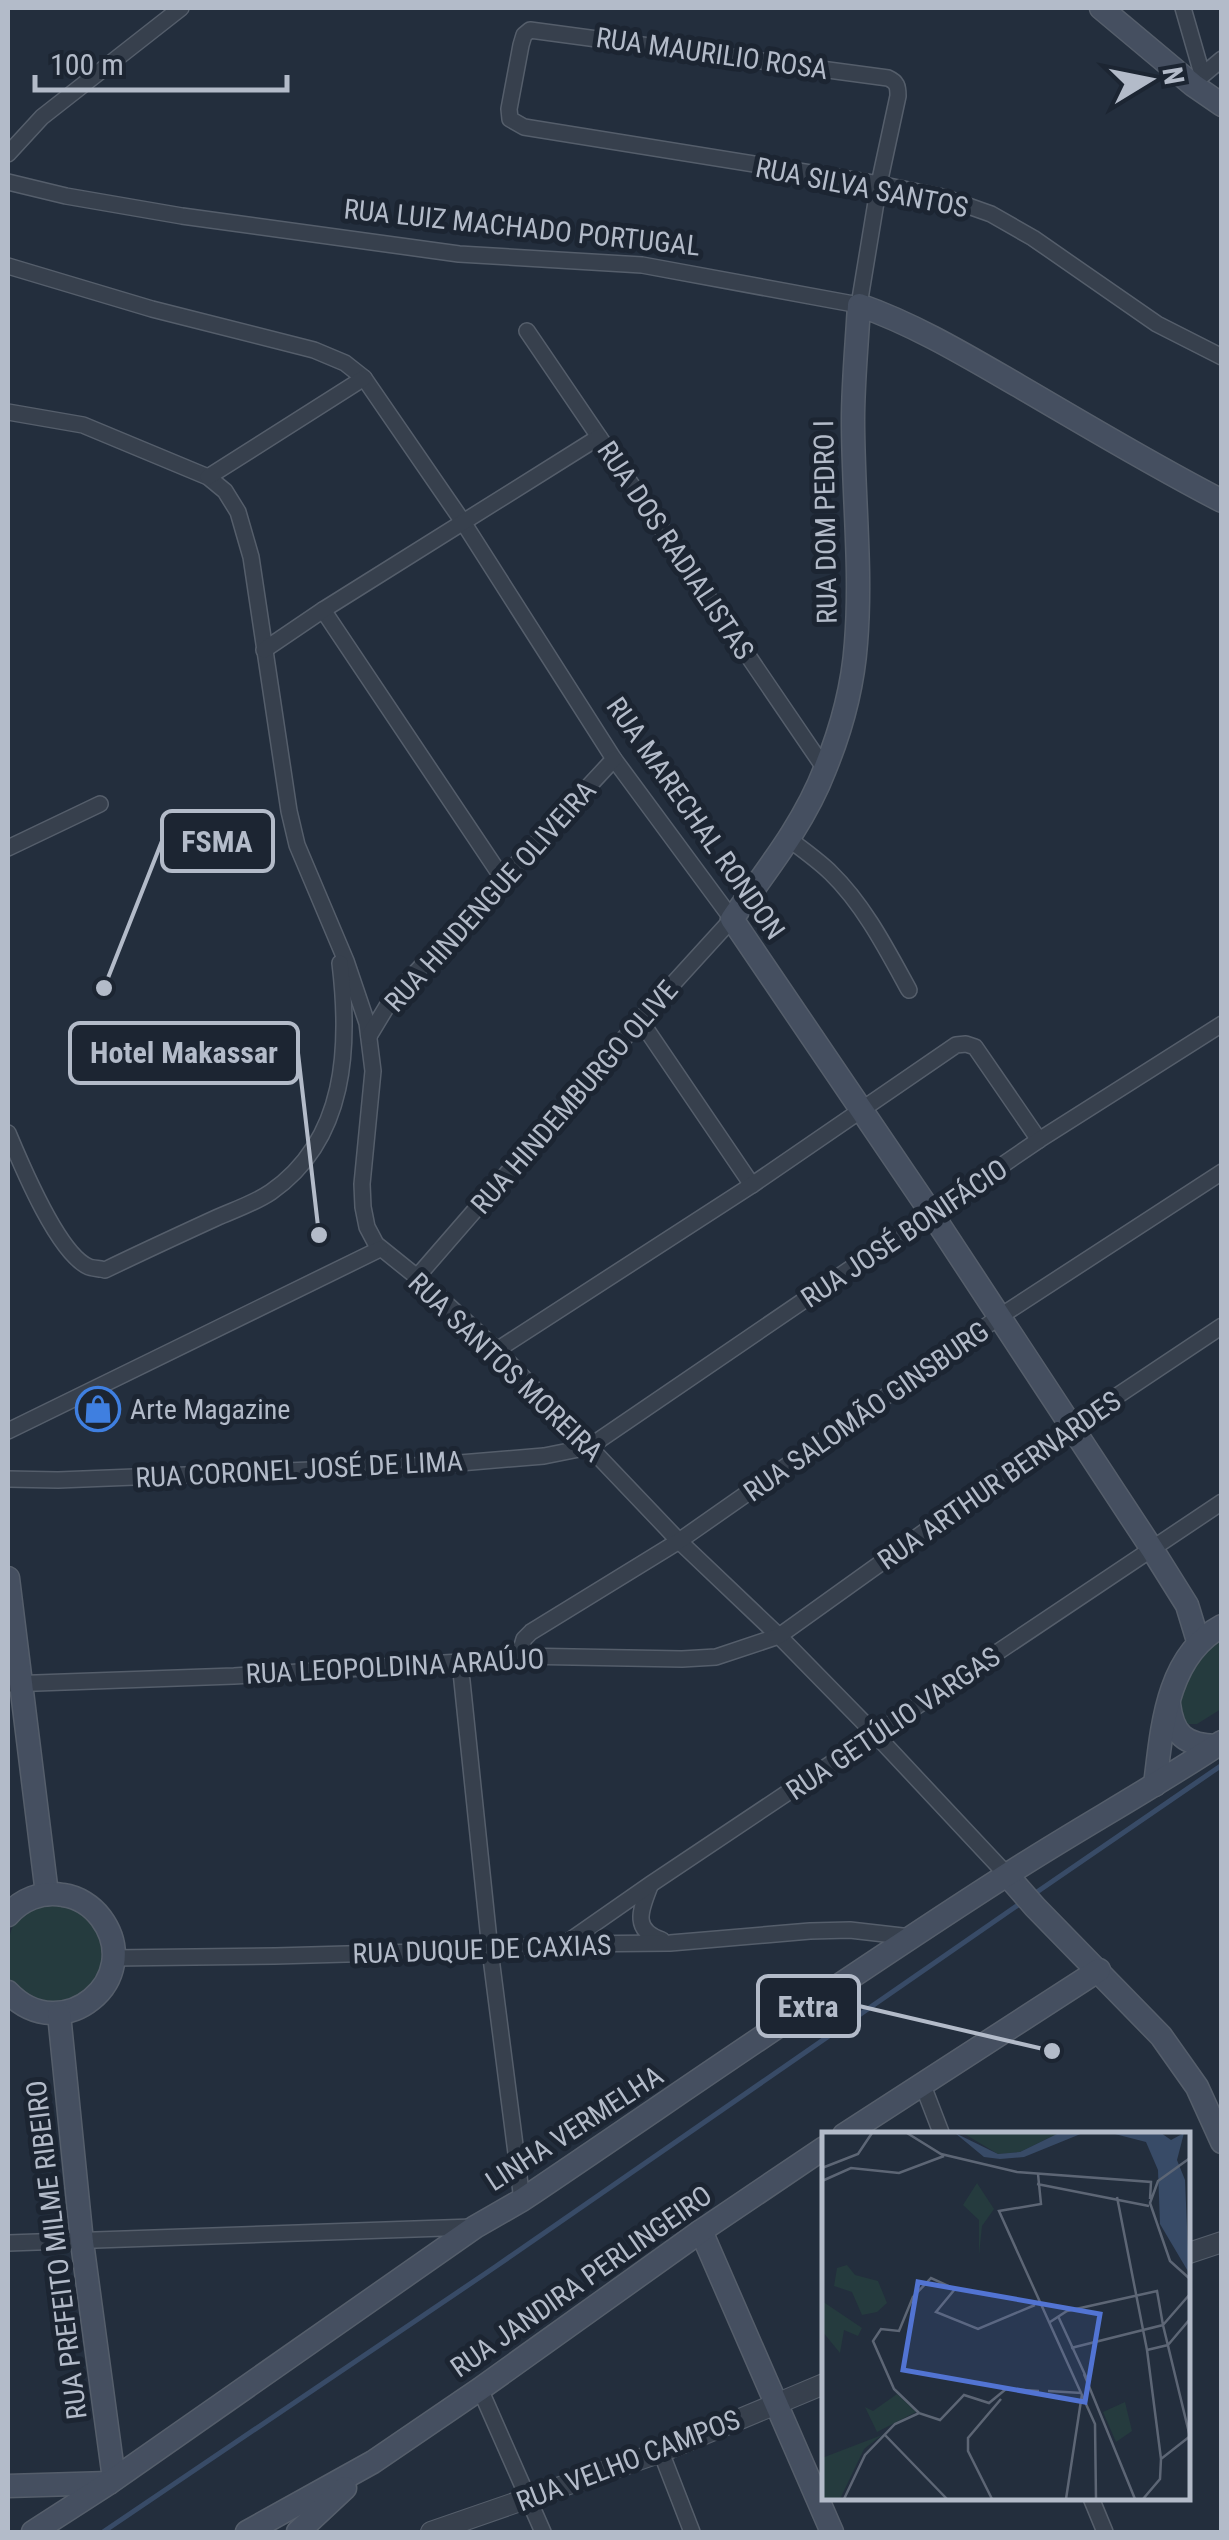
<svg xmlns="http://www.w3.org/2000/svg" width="1229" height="2540" viewBox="0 0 1229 2540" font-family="'Roboto Condensed',sans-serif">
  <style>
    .green { fill: #253b3e }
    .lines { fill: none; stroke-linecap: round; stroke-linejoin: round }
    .stream { stroke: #384b67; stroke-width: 5 }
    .minor-casing { stroke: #555e6b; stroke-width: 18 }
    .tertiary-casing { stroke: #555e6b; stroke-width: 22 }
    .secondary-casing { stroke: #555e6b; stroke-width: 25 }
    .minor { stroke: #37404d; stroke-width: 15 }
    .tertiary { stroke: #37404d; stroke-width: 20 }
    .secondary { stroke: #454f60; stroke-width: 22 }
    .labels { text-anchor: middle; stroke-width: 10; stroke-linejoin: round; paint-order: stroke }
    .street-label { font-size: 28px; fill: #b3bbc9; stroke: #1c2532 }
    .poi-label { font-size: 28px; fill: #b3bbc9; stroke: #1c2532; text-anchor: start }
    .inset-road { fill: none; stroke: #5d6675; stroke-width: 2.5 }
    .view { fill: #5274d3; fill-opacity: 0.15; stroke: #5274d3; stroke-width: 5 }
    .inset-edge { fill: none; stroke: #b3bbc9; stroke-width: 5 }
    .leader { fill: none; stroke: #b3bbc9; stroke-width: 4 }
    .callout-dot { fill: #b3bbc9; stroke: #1c2532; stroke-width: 4 }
    .callout { fill: #1c2532; stroke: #b3bbc9; stroke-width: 4 }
    .callout-label { font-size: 30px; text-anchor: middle; font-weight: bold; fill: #b3bbc9 }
  </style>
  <rect width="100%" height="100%" fill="#232e3d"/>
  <g class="green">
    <polygon points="1221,1632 1221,1709 1197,1724 1177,1724 1172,1691"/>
    <path d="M47,1905H64L80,1911L93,1922L106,1947L101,1981L60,2009C47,2004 25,2001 16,1992C7,1983 8,1974 8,1962C8,1929 11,1913 47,1905Z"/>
  </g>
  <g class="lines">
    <g class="stream">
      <polyline points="1034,1894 1222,1765"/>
      <polyline points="103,2532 495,2267 1021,1903"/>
    </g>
    <defs>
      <g id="minor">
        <polyline points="1183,8 1202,74"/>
        <polyline points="1198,79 1222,59"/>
        <polyline points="8,154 42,117 181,8"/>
        <path d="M8,182L66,196L182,216L459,254L642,265L859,305L879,184L898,96C898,86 897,82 888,78L530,30L524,35L521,45L509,109L510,119L524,127L879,184L943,197L991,214L1033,238L1157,324L1222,357"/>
        <polyline points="8,266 152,309 314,350 345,363 364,378 463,522 614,759 732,919 640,1020 417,1277"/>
        <polyline points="527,331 825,769"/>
        <polyline points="8,412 83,425 208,477 225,491 238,512 251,557 289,811 297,845 346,961 367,1023 373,1071 362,1184 363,1207 367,1227 376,1244 417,1277 497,1350 679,1541 779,1636 875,1734 1007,1875"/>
        <polyline points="208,477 364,378"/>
        <polyline points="323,610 503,879"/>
        <polyline points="264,650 323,610 599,437"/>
        <path d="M789,839C803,850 819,861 831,873C864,905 887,950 909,990"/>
        <polyline points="8,848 100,804"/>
        <polyline points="640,1020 752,1185"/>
        <polyline points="369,1036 392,998 614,759"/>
        <path d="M8,1133C21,1164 58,1254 89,1267C91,1268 103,1269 105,1270C142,1252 179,1235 216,1218C234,1210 255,1203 271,1192C347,1139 350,1046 340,963"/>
        <polyline points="497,1350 752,1185 956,1045 966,1044 975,1047 1039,1140"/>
        <polyline points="8,1431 380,1249"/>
        <polyline points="8,1479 58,1480 436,1465 544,1456 589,1447 1039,1140 1222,1024"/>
        <polyline points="519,1656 524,1639 531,1632 679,1541 999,1317 1222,1172"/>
        <polyline points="460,1662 490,1950 522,2200"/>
        <polyline points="8,1684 234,1676 460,1662 519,1656 682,1659 716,1657 779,1636 1072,1426 1222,1326"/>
        <path d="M650,1886C641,1909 631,1930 662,1940"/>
        <polyline points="565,1944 651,1884 1222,1502"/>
        <polyline points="113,1958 275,1956 490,1950 565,1944 670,1943 810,1931 850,1930 911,1937"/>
        <polyline points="922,2083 942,2135"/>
        <polyline points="8,2243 473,2227"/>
        <polyline points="480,2389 543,2532"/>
        <polyline points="661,2452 692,2532"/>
        <polyline points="1091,2498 1105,2532"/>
      </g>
      <g id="tertiary">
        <polyline points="1186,2254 1222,2242"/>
        <polyline points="431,2532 661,2452 824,2384"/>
      </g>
      <g id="secondary">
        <polyline points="1101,8 1193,85 1222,105"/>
        <polyline points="8,1578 47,1894"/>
        <path d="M1198,1641L1187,1605L1152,1549L932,1214L732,919C766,871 804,824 825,769C841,730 853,685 856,643C862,569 853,494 853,420C853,382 857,343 859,305C916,325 967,356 1019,386C1086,425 1152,465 1222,501"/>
        <path d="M1169,1704C1173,1735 1185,1745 1216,1746"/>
        <path d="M1155,1785C1162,1729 1166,1656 1222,1626"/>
        <polyline points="1007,1875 1035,1907 1161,2036 1197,2087 1222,2142"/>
        <path d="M8,1915C21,1900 41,1891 63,1895C78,1897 92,1906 101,1918C146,1979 62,2049 8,1992"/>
        <polyline points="59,2014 82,2242 114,2479"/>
        <polyline points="844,2135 1099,1970"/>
        <polyline points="701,2231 832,2532"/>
        <polyline points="8,2486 109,2483"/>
        <path d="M33,2532L109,2483L475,2227L522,2200C682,2092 840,1982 1002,1878C1074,1831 1150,1790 1222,1742"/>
        <polyline points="247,2532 373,2462 480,2389 701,2231 824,2148"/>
        <polyline points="298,2532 345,2488"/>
      </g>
    </defs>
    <use href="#minor" class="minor-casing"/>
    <use href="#tertiary" class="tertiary-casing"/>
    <use href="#secondary" class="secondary-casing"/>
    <use href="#minor" class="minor"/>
    <use href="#tertiary" class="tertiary"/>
    <use href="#secondary" class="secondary"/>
  </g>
  <defs>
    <symbol id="shop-ring" viewBox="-11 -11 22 22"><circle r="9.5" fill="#1c2532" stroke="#3f7fe0" stroke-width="1.5"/><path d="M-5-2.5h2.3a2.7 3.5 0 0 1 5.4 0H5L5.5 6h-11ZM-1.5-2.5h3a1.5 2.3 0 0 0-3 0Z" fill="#3f7fe0"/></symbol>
  </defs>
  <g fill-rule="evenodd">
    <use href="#shop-ring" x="73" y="1384" width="50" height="50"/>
  </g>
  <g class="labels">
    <g class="street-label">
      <text transform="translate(712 53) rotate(8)" y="10">RUA MAURILIO ROSA</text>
      <text transform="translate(862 187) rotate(11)" y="10">RUA SILVA SANTOS</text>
      <text transform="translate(522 227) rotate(6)" y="10">RUA LUIZ MACHADO PORTUGAL</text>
      <text transform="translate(825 522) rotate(-91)" y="10">RUA DOM PEDRO I</text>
      <text transform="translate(676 550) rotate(56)" y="10">RUA DOS RADIALISTAS</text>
      <text transform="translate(696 818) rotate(55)" y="10">RUA MARECHAL RONDON</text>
      <text transform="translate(490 896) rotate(-48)" y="10">RUA HINDENGUE OLIVEIRA</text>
      <text transform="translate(574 1097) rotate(-49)" y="10">RUA HINDEMBURGO OLIVE</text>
      <text transform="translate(904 1233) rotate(-34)" y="10">RUA JOSÉ BONIFÁCIO</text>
      <text transform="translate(506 1367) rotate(44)" y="10">RUA SANTOS MOREIRA</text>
      <text transform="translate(866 1411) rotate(-35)" y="10">RUA SALOMÃO GINSBURG</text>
      <text transform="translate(299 1469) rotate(-3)" y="10">RUA CORONEL JOSÉ DE LIMA</text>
      <text transform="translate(999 1480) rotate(-35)" y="10">RUA ARTHUR BERNARDES</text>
      <text transform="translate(395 1666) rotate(-3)" y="10">RUA LEOPOLDINA ARAÚJO</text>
      <text transform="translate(893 1723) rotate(-34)" y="10">RUA GETÚLIO VARGAS</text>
      <text transform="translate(482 1949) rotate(-2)" y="10">RUA DUQUE DE CAXIAS</text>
      <text transform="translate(574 2128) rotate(-33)" y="10">LINHA VERMELHA</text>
      <text transform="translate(56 2250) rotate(-97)" y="10">RUA PREFEITO MILME RIBEIRO</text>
      <text transform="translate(581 2281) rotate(-35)" y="10">RUA JANDIRA PERLINGEIRO</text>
      <text transform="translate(628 2460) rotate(-21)" y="10">RUA VELHO CAMPOS</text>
    </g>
    <g class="poi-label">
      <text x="130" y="1419">Arte Magazine</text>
    </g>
  </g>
  <g transform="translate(822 2132)">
    <rect width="368" height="368" fill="#232e3d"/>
    <path d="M141,1H237L198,20L176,22ZM155,51L172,77L160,94L157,123V88L141,73ZM25,133L33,143L56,149L65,171L55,180L40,183L30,160L12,154L15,136ZM0,169L40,196L36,204L22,198L18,221L0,199ZM75,262L94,280L55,300L43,275L51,279ZM303,270L310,299L294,310L281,280ZM60,303L42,317L18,367H0V326Z" fill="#253b3e"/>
    <path d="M133,1L176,22L198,20L237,1H261L202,25L178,27L162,25ZM289,1H339L349,8L362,1L355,28L363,48L367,141L338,92L336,38L324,10Z" fill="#384b67"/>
    <path class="inset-road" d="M85,1L119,22L195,40L329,50L328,67M368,26L336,49L328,71L348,129L368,147M0,36L36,22L50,1M216,42L219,72L177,79L273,292L274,367M0,49L29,36L77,41L122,24M215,52L327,74M295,65L325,218M368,162L341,193L368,305M236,184L265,247M228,190L245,179L335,159L341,193L249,216M346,213L325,218L339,327L367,305M346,213L368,187M262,242L313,367M226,259L260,261M97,281L72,257L51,209L59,197L77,199L91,165L109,146L133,157L114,180L156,197L213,173M63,303L125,367M22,367L43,323L73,292L97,281L118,288L142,263L167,271L184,257L217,259M170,367L146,319V306L179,267M244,367L260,262M321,367L338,347L339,327"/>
    <path class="view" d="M96,150L278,182L263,270L81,238Z"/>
    <rect width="368" height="368" class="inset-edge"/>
  </g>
  <path class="leader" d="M104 988L162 841M319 1235L298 1053M1052 2051L859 2006"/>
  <g class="callout-dot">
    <circle cx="104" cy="988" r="10"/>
    <circle cx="319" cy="1235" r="10"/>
    <circle cx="1052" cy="2051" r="10"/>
  </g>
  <g class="callout">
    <rect x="162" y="811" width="111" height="60" rx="10"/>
    <rect x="70" y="1023" width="228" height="60" rx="10"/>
    <rect x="758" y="1976" width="101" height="60" rx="10"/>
  </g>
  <g class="callout-label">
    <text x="217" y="852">FSMA</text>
    <text x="184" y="1063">Hotel Makassar</text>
    <text x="808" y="2017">Extra</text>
  </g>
  <rect width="1229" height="2540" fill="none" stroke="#b3bbc9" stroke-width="20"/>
  <g transform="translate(1149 80) rotate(80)" stroke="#1c2532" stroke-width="8" paint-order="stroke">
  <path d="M0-8L18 38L0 25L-18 38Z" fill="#b3bbc9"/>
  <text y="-15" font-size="28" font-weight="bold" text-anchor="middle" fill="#b3bbc9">N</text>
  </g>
  <path d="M35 75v15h252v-15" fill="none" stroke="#b3bbc9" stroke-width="5"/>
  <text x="50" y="75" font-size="30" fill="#b3bbc9" stroke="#1c2532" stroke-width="8" paint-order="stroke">100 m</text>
</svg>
